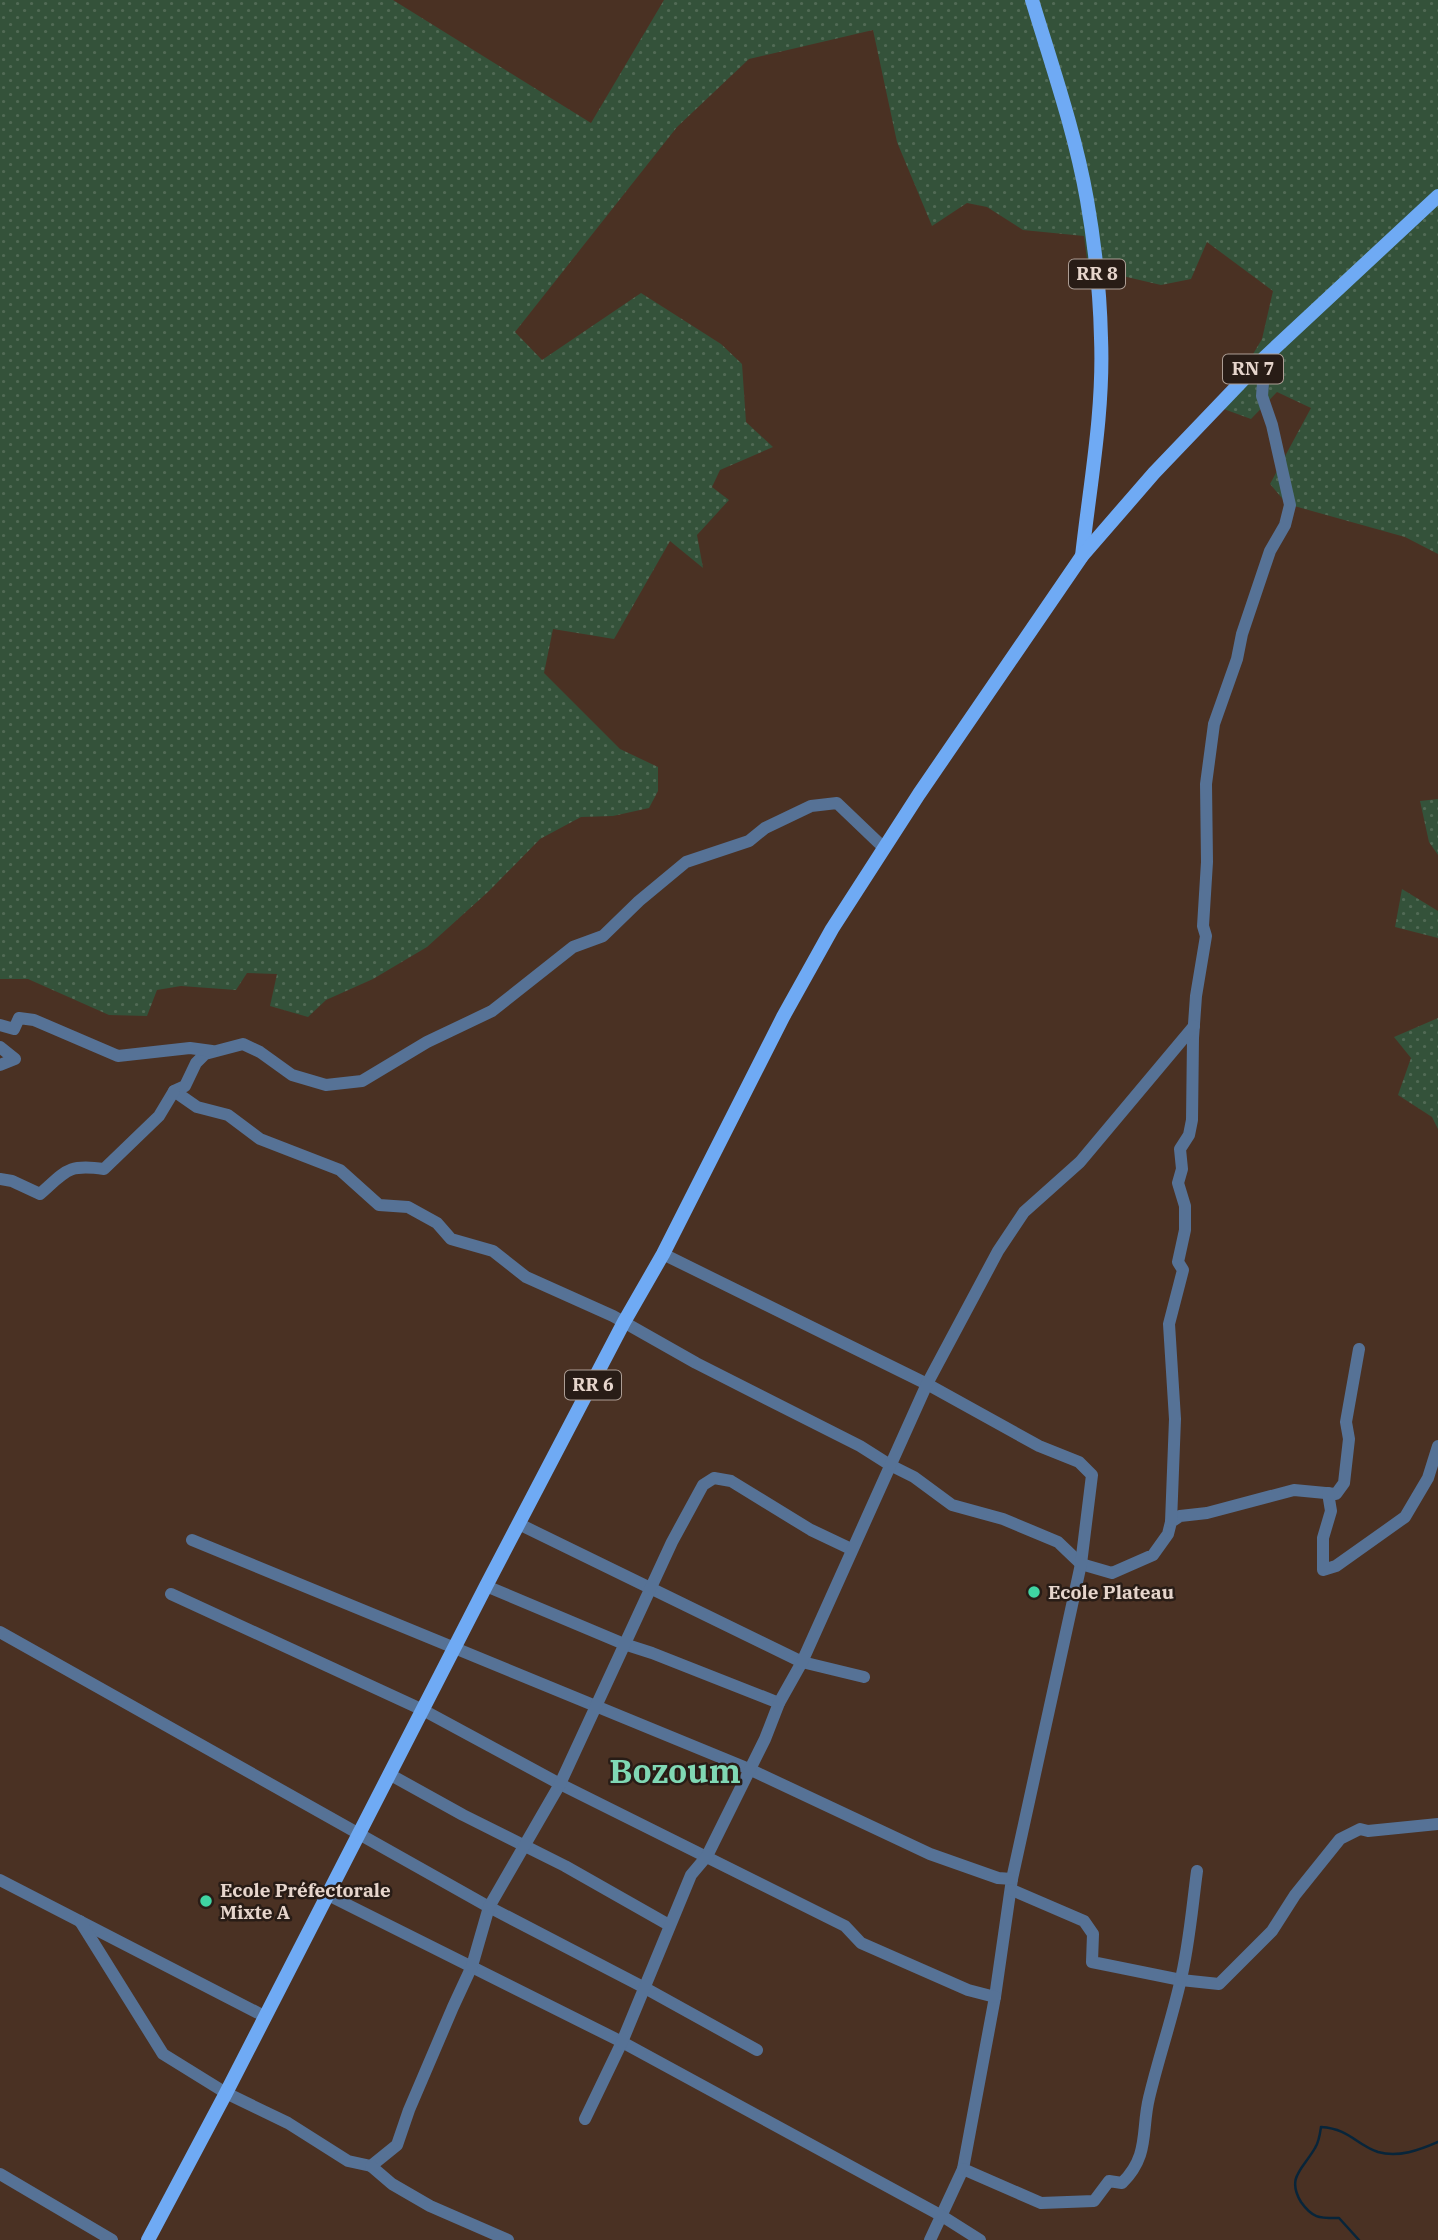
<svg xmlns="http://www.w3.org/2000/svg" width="1438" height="2240" viewBox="0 0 1438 2240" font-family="'IBM Plex Serif',serif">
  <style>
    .grass { fill: url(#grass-dots) }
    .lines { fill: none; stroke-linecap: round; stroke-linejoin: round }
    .stream { stroke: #08253a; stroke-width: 2.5 }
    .minor { stroke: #567296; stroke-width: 12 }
    .major { stroke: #6faaf4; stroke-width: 14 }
    .poi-dot { fill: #3fd4a2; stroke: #281c16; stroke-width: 2.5 }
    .labels { text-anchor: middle; stroke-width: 5; stroke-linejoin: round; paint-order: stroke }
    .shield { fill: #281c16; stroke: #ad9e95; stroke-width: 2 }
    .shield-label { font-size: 18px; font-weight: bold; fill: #e6d5cc }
    .poi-label { font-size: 19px; font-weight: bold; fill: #e6d5cc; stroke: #281c16; text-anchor: start }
    .town-label { font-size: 33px; font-weight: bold; fill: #80d8b4; stroke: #281c16 }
  </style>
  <defs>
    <pattern id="grass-dots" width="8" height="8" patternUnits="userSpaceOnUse" patternTransform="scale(1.75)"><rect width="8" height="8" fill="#34523a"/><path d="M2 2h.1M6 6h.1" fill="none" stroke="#516a55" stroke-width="1.8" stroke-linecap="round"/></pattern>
  </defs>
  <rect width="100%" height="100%" fill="#4a3123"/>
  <g class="grass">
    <polygon points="0,0 393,0 591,123 664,0 1438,0 1438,554 1405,537 1287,504 1270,484 1311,408 1277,392 1251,419 1221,408 1262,339 1273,291 1207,242 1191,279 1161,285 1088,268 1084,236 1023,230 987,207 967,203 932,226 897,142 873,30 749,59 677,127 515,332 542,360 641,293 721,344 742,364 746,422 773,447 720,470 712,487 729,500 697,535 703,568 670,541 614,639 553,629 544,673 620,749 658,767 658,791 649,808 613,816 581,817 540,839 489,891 427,947 373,979 326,1000 308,1017 270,1006 277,974 247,973 236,990 181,986 157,990 147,1016 109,1015 28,979 0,979"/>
    <polygon points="1438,799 1438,855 1429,842 1420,801"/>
    <polygon points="1402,889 1438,911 1438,938 1395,927"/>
    <polygon points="1438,1018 1438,1129 1432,1117 1398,1095 1411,1058 1394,1037"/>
  </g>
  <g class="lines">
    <path class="stream" d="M1359,2240L1339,2218C1320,2218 1313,2219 1301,2202C1286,2177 1303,2169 1315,2148C1319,2142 1320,2134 1321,2127C1350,2129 1355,2144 1378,2152C1398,2158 1420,2150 1438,2142"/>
    <g class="minor">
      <polyline points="883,847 837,803 811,806 765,828 749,841 686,862 639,901 603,936 573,947 492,1011 427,1042 362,1081 326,1085 292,1075 260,1052 243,1044 205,1054 196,1063 185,1086 174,1091 197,1107 228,1115 260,1139 340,1170 379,1205 408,1207 437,1223 451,1239 493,1251 526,1277 613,1316 696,1363 860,1446 890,1465 914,1477 952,1505 1003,1519 1058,1542 1081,1564 1112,1573 1153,1555 1168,1534 1171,1522 1180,1516 1207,1513 1294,1490 1336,1494 1344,1483 1349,1439 1346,1422 1359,1349"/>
      <polyline points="0,1025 14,1029 19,1018 34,1020 118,1056 190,1048 212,1051"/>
      <polyline points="0,1047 15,1059 0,1065"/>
      <path d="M0,1179L12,1181L40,1194C67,1170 68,1164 104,1169L159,1116L174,1091"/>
      <polyline points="663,1254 927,1384 1039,1446 1079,1462 1092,1475 1081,1564 1012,1879 995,1997 963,2169 930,2240"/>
      <polyline points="1328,1493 1331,1511 1323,1538 1323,1570 1336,1566 1405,1517 1428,1478 1438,1446"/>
      <polyline points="1171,1522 1175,1419 1169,1324 1183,1270 1178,1262 1185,1230 1185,1206 1178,1183 1182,1169 1180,1149 1189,1135 1192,1120 1193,1038 1196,996 1206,936 1203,926 1207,862 1206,784 1214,724 1237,659 1242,634 1270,551 1285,525 1290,505 1272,425 1262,396 1265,357"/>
      <polyline points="519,1524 802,1662 864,1677"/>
      <polyline points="192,1540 749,1769 930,1854 998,1878 1012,1879"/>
      <polyline points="486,1586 624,1644 652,1653 779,1703"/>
      <polyline points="171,1594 423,1710 560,1784 845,1926 861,1943 968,1990 995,1997"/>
      <polyline points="0,1632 489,1907 645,1988 757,2050"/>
      <polyline points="389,1774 463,1815 565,1866 669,1925"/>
      <polyline points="0,1880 264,2016"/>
      <polyline points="1012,1890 1084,1921 1093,1934 1092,1962 1181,1980 1219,1984 1272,1931 1295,1895 1340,1839 1360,1829 1368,1831 1438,1824"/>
      <polyline points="328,1895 622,2042 942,2216 980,2240"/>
      <polyline points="80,1921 163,2054 226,2093 288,2123 348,2161 371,2166 397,2145 409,2110 453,2007 472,1966 489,1907 560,1784 672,1542 703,1485 714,1478 731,1481 811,1530 851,1549"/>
      <polyline points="585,2119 622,2042 691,1875 707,1856 765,1739 779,1703 802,1662 927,1384 998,1251 1024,1212 1080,1162 1194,1026"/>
      <polyline points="371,2166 392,2184 430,2206 508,2240"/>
      <path d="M963,2169L1041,2203L1094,2201L1109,2181L1122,2183C1150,2155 1141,2131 1149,2098C1158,2060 1171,2022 1180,1983C1189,1947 1192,1908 1197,1871"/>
      <polyline points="0,2174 112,2240"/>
    </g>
    <g class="major">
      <path d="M1032,0C1052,66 1075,132 1087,200C1095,246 1100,292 1101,338C1104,411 1090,484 1082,556"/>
      <polyline points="148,2240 226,2093 486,1586 624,1322 663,1254 783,1017 832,929 919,794 1082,556 1154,473 1265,357 1438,196"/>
    </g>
  </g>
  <g class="poi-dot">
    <circle cx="1034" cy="1592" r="7"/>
    <circle cx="206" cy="1901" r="7"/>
  </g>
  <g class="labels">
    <g class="shield">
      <rect x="1069" y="259.5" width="56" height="29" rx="5"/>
      <rect x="1223" y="354.5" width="60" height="29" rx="5"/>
      <rect x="565" y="1370.5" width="56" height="29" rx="5"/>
    </g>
    <g class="shield-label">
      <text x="1097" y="280">RR 8</text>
      <text x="1253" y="375">RN 7</text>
      <text x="593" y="1391">RR 6</text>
    </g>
    <g class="poi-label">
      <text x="1048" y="1599">Ecole Plateau</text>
      <text x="220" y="1897">Ecole Préfectorale<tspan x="220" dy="22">Mixte A</tspan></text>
    </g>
    <g class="town-label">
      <text x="675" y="1783">Bozoum</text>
    </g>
  </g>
</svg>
